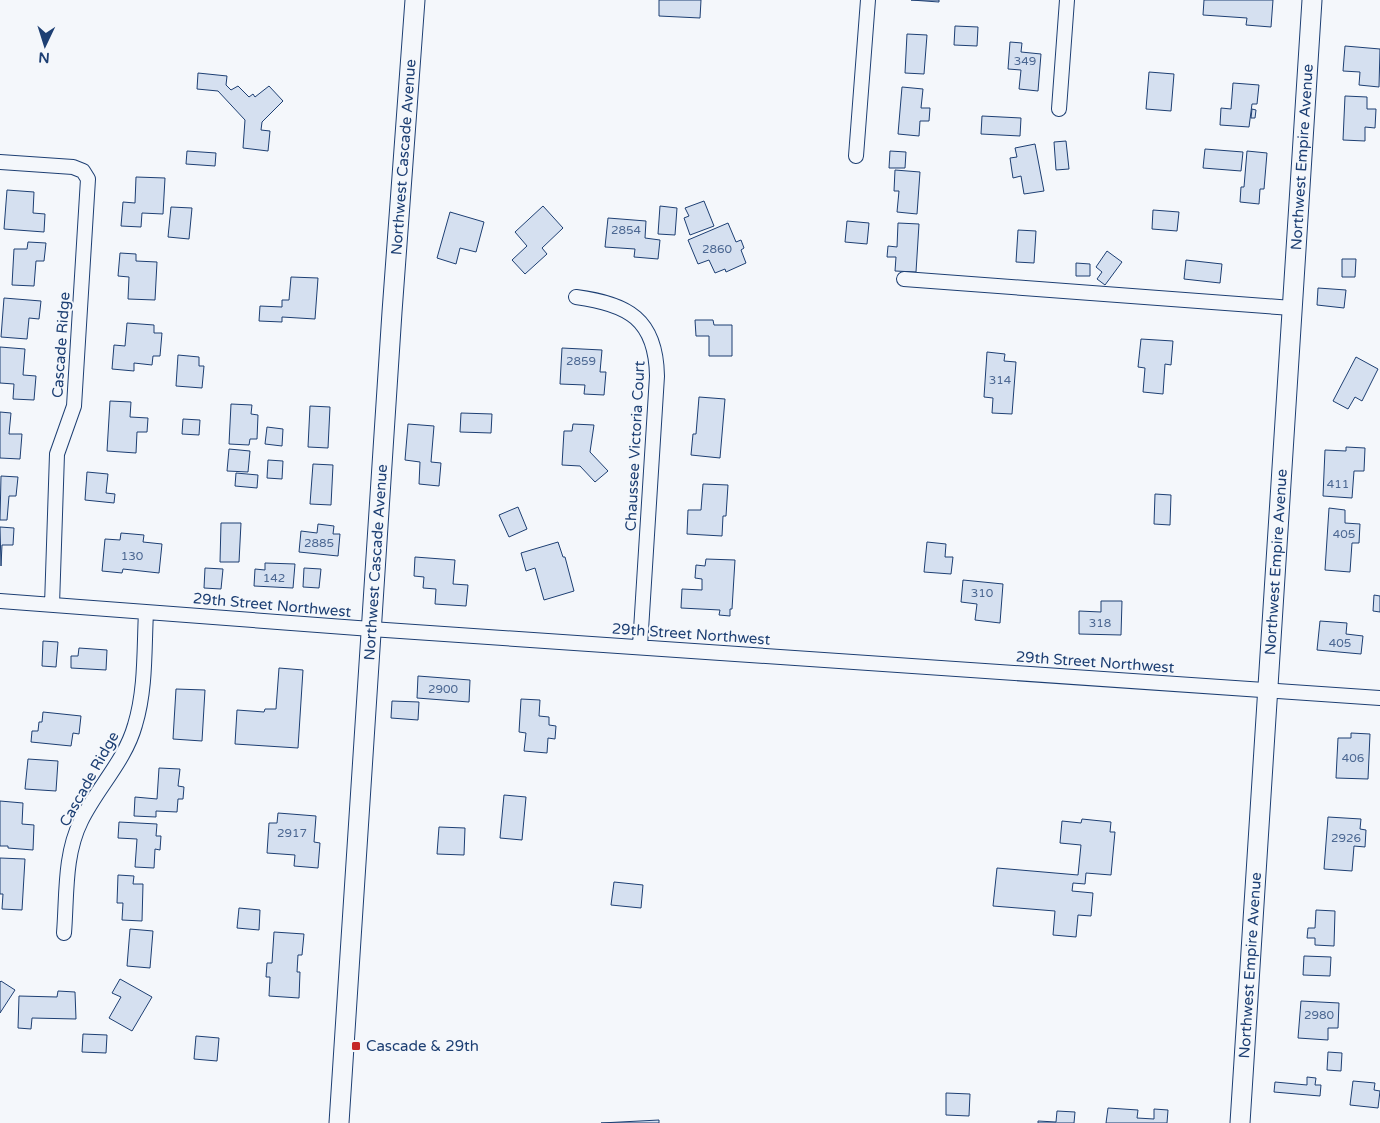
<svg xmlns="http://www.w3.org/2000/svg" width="1380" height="1123" font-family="'Varela Round',sans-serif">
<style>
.building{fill:#d5e0f0;stroke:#1d3f73}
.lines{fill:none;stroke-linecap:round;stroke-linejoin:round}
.street-casing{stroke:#1d3f73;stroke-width:16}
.secondary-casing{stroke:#1d3f73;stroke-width:21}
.street{stroke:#f4f7fb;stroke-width:14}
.secondary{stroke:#f4f7fb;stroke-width:19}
.poi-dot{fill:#c62828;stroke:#f4f7fb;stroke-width:2}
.labels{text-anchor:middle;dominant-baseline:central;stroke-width:4;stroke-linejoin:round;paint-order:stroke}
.number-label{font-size:12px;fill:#4b6792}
.street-label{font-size:15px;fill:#1d3f73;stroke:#f4f7fb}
.poi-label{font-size:15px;fill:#1d3f73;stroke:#f4f7fb;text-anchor:start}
</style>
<rect width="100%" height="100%" fill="#f4f7fb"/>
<path class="building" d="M659,0H701L700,18L659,16Z
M911,0H939V2Z
M1204,0H1273L1271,27L1246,25L1247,18L1203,15Z
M955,26L978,27L977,46L954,45Z
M907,34L927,35L924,74L905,73Z
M1010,42L1022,43L1021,52L1041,54L1038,91L1019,89L1021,70L1008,69Z
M1345,46L1380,49L1379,87L1359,85L1360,72L1343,71Z
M1149,72L1174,74L1171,111L1146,109Z
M198,73L227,76L226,85L231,90L238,86L249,97L253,94L255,97L269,86L283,101L262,122L261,130L270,131L268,151L243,148L245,120L218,91L197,89Z
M1233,83L1259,85L1257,104H1252L1249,127L1220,125L1221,108L1231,109Z
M902,87L923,89L921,108H930L929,121H920L919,136L898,134Z
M1345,96L1367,97V109H1376L1375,128L1365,127V141L1343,140Z
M1252,109L1256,110L1255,118H1251Z
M982,116L1021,118L1020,136L981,134Z
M1066,141L1069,169L1056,170L1054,142Z
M1035,144L1044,191L1024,194L1021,176L1013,178L1010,158L1017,157L1015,148Z
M1205,149L1243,152L1241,171L1203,168Z
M187,151L216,153L215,166L186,164Z
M890,151L906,152L905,168H889Z
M1247,151L1267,153L1264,189H1260L1259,204L1240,202L1241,187H1244Z
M895,170L920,172L917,214L897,212L899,191H894Z
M136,177L165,178L163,214L142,213L141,227L121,226L123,202L135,203Z
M7,190L34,192L33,213L45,214L44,232L4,229Z
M704,201L714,226L690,235L684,218L689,216L685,208Z
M543,206L563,228L542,248L547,254L525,274L512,260L527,246L515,232Z
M660,206L677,208L675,235L658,234Z
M171,207L192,208L189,239L168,237Z
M1153,210L1179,212L1177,231L1152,229Z
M450,212L484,222L476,252L460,248L456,264L437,258Z
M608,218L646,221L645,238L660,240L658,259L634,257L635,249L605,247Z
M847,221L869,223L867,244L845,242Z
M728,223L736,242L741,240L744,248L741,250L746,263L726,272L725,269L715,273L709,260L698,264L688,240Z
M898,223L919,224L916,272L895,271L896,257H887L888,246L897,247Z
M1018,230L1036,231L1034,263L1016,262Z
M28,242L46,243L44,261H36L34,286L12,285L14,249H27Z
M1107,251L1122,262L1105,285L1097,279L1102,272L1096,267Z
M120,253L136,254V261L157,262L155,300L128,299L129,277L118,276Z
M1342,259H1356L1355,277H1342Z
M1186,260L1222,264L1220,283L1184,279Z
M1076,263L1090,264V276H1076Z
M291,277L318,278L315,319L282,317V322L259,321L260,306L282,307V300H289Z
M1318,288L1346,290L1344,308L1317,305Z
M4,298L41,301L39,319L29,318L27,339L1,337Z
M695,320H713L714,325H732V356H709V336H696Z
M127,323L154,325V333H162L160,356H153L152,365L134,363V371L112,369L114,345L125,346Z
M1141,339L1173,341L1171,365L1165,364L1163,394L1143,392L1145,368L1138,367Z
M0,347L25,349L23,375L36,376L34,400L13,399L14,384L0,383Z
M562,348L602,350L600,372H606L604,395L584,394L585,385L560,384Z
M987,352L1005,354L1004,361L1016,362L1012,414L992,413L993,398L984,397Z
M178,355L199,357V366H204L202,388L176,386Z
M1356,357L1378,369L1362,401L1355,397L1348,409L1333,401Z
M699,397L725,399L720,458L691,455L693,434H696Z
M110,401L131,402L130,417L148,418L147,432H137L136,453L107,451Z
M231,404L252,405L251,414L258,415L257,439H250L249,445L229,444Z
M310,406L330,407L328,448L308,447Z
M0,412L11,413L9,434H22L20,459L0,458Z
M461,413L492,414L491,433L460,432Z
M183,419L200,420L199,435L182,434Z
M408,424L434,426L431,462L441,463L439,486L419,484L420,462L405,460Z
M573,424L594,425L590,452L608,471L595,482L580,466L562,465L564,431H572Z
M267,427L283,429L282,446L265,444Z
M1346,447L1365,448L1364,471H1354L1352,498L1323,496L1325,450L1346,451Z
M229,449L250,451L248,472L227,471Z
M268,460L283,461L282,479L267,478Z
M313,464L333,465L331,505L310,504Z
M87,472L108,474L106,493L115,494L114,503L85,500Z
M236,473L258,475L257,488L235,486Z
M1,476L18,477L16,496H9L7,520H0Z
M703,484L728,485L726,516H723L722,536L687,534L688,510H701Z
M1155,494L1171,495L1170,525L1154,524Z
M518,507L527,529L509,537L499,515Z
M1329,508L1345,510V523L1360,524L1359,543H1352L1350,572L1325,570Z
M221,523H241L239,562H220Z
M318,524L334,526L333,534H340L338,556L299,552L301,531L317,533Z
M0,527L14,528L13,545H2L1,566Z
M121,533L144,535L143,542L162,544L159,573L123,569L122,573L102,571L105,539L120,540Z
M558,542L563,557H565L574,591L544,600L535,568L526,571L521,553Z
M927,542L946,544L945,557H953L951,574L924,572Z
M415,557L455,560L453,584L468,585L466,606L435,604L436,589L423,588L424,577L414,576Z
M706,559L735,560L732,609H730V616L719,615L720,610L681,608L682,589L702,590V579L695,578L696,565L705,566Z
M265,563L295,564L293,588L254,586L255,569L265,570Z
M205,568L223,569L221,589L204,588Z
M304,568L321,569L319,588L303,587Z
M963,580L1003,584L1000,623L975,620L977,604L961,602Z
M1374,595L1380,596V612L1373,611Z
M1101,601H1122L1121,635L1079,634V611L1101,612Z
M1320,621L1347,623L1346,634L1363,636L1361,654L1317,650Z
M43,641L58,642L56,667L42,666Z
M79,648L107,650L106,670L71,668V656H78Z
M279,668L303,670L298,748L235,744L237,710L264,712L265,709H276Z
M418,676L470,680L469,702L417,698Z
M176,689L205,690L202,741L173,739Z
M521,699L540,700L539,716L549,717V725L556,726L555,739L548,738L547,753L524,751L526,733L519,732Z
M392,701L419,702L418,720L391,718Z
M43,712L81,716L79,734L73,733L71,746L31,742L32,731H38L39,722H42Z
M1351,733L1370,734L1368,779L1336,778L1338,738H1351Z
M28,759L58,761L56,791L25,789Z
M159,768L180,769L178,786L184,787L183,799H178L177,812L156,811V817L134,816L135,797L157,799Z
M504,795L526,797L522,840L500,838Z
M0,801L23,803L22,824L34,825L33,850L8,848V846H0Z
M278,813L316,816L314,842L320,843L318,868L294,866L295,855L267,853L269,823H277Z
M1328,817L1361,819L1360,829L1366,830L1365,847L1354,846L1352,871L1324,869Z
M1082,819L1111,822L1110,832H1115L1111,875L1086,873L1085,884L1073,883L1072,891L1093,893L1091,916L1078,915L1076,937L1053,935L1055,911L993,906L997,868L1078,875L1081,845L1060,843L1062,821L1081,823Z
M119,822L157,824L156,836H161L160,850L155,849L154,868L135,867L137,839L118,838Z
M439,827L465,828L464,855L437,854Z
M0,858L25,859L22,910L2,909L3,894H0Z
M118,875L134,876L133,884H143L142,921L122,920L123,903H117Z
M614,882L643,885L641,908L611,905Z
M239,908L260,910L259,930L237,928Z
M1316,910L1335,911L1334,946L1315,945V938H1307L1308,928H1315Z
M130,929L153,931L150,968L127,966Z
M274,932L304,934L302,955H298L297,972H300L299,998L269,996L270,977H266L267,963H272Z
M1304,956L1331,957L1330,976L1303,975Z
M120,979L152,997L132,1031L109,1018L121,997L112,993Z
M1,981L15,990L0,1013V982Z
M58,991L75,992L76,1019L32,1018L31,1029L18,1028L19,996L57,997Z
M1301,1001L1339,1003L1338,1028H1328V1040L1298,1038Z
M83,1034L107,1035L106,1053L82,1052Z
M196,1036L219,1038L217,1061L194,1059Z
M1328,1052L1342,1053L1341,1071L1327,1070Z
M1307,1077L1316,1078L1315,1085H1321L1320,1096L1274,1092L1275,1082L1307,1085Z
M1353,1081L1375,1083L1374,1090L1380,1091L1378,1108L1350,1105Z
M946,1093L970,1094L969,1116L946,1115Z
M1108,1108L1138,1110L1137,1118L1154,1119V1109L1168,1110L1167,1123H1106Z
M1057,1111L1075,1112L1074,1123H1038V1121L1056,1122Z
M659,1120V1123H601Z"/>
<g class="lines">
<defs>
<path id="street" d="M1059,109L1067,0
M856,156L868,0
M0,162L73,167L83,171L88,179L74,406L57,454L52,605
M904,279L1292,308
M576,297C628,304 656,319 657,376L640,646
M0,601L371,629L1380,698
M64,933C67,896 64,855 81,821C97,788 125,761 135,725C146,689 144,649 146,612"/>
<g id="secondary">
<path id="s1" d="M339,1123L392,312L415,0"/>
<path id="s2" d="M1240,1123L1312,0"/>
</g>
</defs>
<use href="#street" class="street-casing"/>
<use href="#secondary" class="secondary-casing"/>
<use href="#street" class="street"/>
<use href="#secondary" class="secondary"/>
</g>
<rect class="poi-dot" x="351" y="1041" width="10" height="10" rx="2.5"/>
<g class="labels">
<g class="number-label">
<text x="1025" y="61">349</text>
<text x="626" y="230">2854</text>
<text x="717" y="249">2860</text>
<text x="581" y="361">2859</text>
<text x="1000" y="380">314</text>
<text x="1338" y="484">411</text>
<text x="1344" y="534">405</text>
<text x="319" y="543">2885</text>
<text x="132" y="556">130</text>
<text x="274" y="578">142</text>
<text x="982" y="593">310</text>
<text x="1100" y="623">318</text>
<text x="1340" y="643">405</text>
<text x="443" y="689">2900</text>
<text x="1353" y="758">406</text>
<text x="292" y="833">2917</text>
<text x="1346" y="838">2926</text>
<text x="1319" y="1015">2980</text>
</g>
<g class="street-label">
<text stroke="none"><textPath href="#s1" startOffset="968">Northwest Cascade Avenue</textPath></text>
<text stroke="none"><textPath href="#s2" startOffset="968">Northwest Empire Avenue</textPath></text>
<text transform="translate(61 345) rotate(-86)">Cascade Ridge</text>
<text transform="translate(635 446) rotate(-87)">Chaussee Victoria Court</text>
<text stroke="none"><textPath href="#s1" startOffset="562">Northwest Cascade Avenue</textPath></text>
<text stroke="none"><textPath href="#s2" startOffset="562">Northwest Empire Avenue</textPath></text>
<text transform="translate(272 605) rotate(5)">29th Street Northwest</text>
<text transform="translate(691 634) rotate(4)">29th Street Northwest</text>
<text transform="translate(1095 662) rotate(4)">29th Street Northwest</text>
<text transform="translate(89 779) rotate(-61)">Cascade Ridge</text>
<text stroke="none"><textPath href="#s2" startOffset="158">Northwest Empire Avenue</textPath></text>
</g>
<g class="poi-label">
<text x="366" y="1046">Cascade &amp; 29th</text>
</g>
</g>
<g transform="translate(45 45) rotate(184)" stroke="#f4f7fb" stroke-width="4" paint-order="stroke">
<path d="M0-4L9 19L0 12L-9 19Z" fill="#1d3f73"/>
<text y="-8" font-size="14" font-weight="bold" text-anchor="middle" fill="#1d3f73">N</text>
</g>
</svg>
